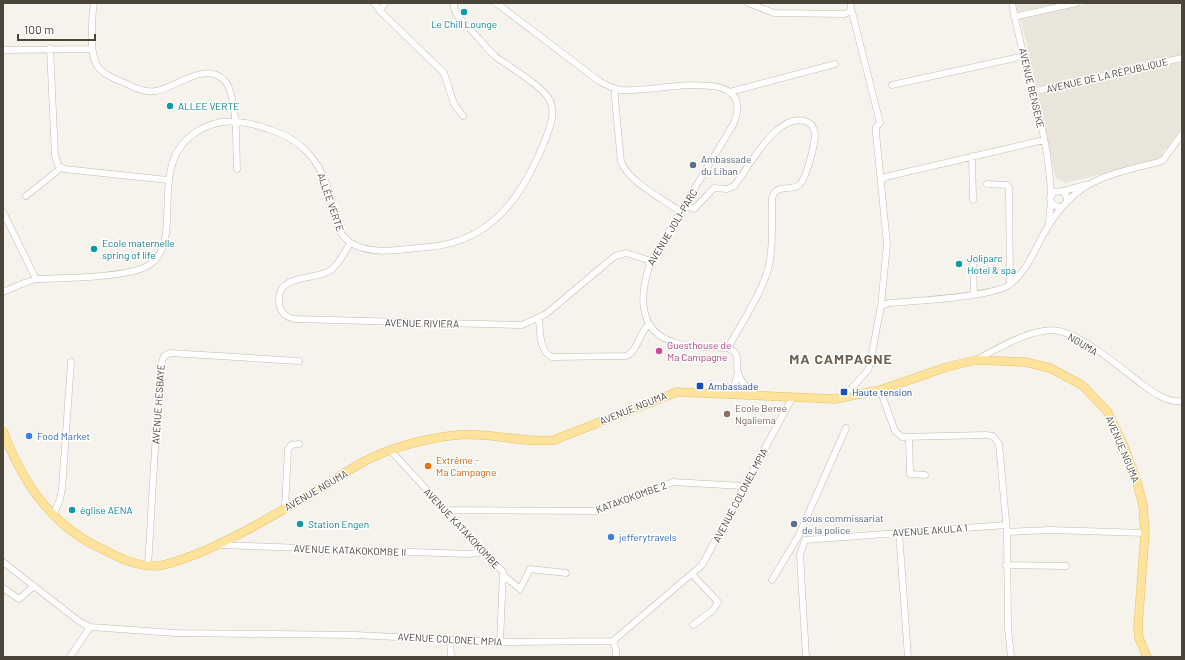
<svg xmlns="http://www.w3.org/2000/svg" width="1185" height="660" font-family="Barlow,sans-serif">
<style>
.residential{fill:#eae5da}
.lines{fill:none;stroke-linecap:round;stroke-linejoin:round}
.minor-casing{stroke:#c2bbae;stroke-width:7}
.major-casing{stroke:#e6c16a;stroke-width:9}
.minor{stroke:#fff;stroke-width:6}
.major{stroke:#ffe39c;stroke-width:8}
.culture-dot{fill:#0f9aa8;stroke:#fff;stroke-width:1.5}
.service-dot{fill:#5c6f8a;stroke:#fff;stroke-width:1.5}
.hotel-dot{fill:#d1479c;stroke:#fff;stroke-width:1.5}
.transit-dot{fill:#1a4fb4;stroke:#fff;stroke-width:1.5}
.education-dot{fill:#8d6e63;stroke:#fff;stroke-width:1.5}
.shop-dot{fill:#3f7fe0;stroke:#fff;stroke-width:1.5}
.food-dot{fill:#e8710a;stroke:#fff;stroke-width:1.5}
.labels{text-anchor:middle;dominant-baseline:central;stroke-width:3;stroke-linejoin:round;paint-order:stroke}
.culture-label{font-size:10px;fill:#0d838f;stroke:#fff;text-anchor:start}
.street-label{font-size:10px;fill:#4b4439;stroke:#fff}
.service-label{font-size:10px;fill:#4e5e75;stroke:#fff;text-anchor:start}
.hotel-label{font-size:10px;fill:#b23c85;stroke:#fff;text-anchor:start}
.transit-label{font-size:10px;fill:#164399;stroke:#fff;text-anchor:start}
.education-label{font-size:10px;fill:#785e54;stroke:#fff;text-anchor:start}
.shop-label{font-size:10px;fill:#366cbe;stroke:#fff;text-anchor:start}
.food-label{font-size:10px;fill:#c56008;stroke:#fff;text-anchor:start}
.district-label{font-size:14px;font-weight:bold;letter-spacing:1px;fill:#6e6250;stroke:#fff}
</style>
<rect width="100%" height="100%" fill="#f6f3ec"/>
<path class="residential" d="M1016,3H1059L1018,12Z
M1092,3H1182V54L1036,87L1021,20Z
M1182,62V128L1167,148H1165L1161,160L1065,183L1056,178L1036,95Z"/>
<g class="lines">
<defs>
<path id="minor" d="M94,3C92,13 92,23 92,33C91,67 97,72 127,84C136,88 145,93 156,91C175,88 205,61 224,80C238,94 236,149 237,169
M374,3L380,11L385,3
M496,3L599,81C606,85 613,89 621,90C650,94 758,62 734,123L651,261C640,292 635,331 676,343C692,348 711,347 728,348C742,354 735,362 738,373C741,383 749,389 757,396
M748,3L774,13L845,14L850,11L851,3
M1012,3C1023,67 1049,130 1051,195
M380,11L444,73L454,104L463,116
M1014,17L1076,3
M50,48L55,156L58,165L64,169L168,180
M3,50L92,49
M892,85L1024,56
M614,88L621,162C629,182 663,199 681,212
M730,92L835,64
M1032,92L1182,58
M972,156L973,200
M881,180L885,177L1044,140
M987,184L1007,185L1009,188L1010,284
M1063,191L1086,185
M26,196L61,168
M685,206L694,209L714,188L727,189L734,186C749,168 780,104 811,124C813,128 815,131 815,135C815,144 806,180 799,185C789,192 775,183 772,199C772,219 773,240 770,260C766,288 741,323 728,348
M1061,207C1055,207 1051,204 1050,198L1054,192L1063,191L1067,197V201
M3,212L36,279
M1049,222L1051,201
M350,243C345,252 339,264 331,270C316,281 279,273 279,299C279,303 279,308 282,311C284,315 289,318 294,319L522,325L546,314L615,256L626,253L651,261
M973,262L974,294
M3,292L24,283L36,279C63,278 129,278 149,265C186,241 147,169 192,135C200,129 211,124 221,122C238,120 255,124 271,130C298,138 318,158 327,186C333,204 333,232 351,243C372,256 405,249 428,247C491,242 522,197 544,143C549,130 557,112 549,99C541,85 509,67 495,56C486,48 479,38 470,29C463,21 453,15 454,3
M881,306L889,303C914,301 991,297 1009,285C1024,275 1034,252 1042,237C1072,181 1102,176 1159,162L1163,160L1182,134
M539,318C540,330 539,352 552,357L626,356C638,351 639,333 649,324
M976,360C997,349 1034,326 1059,331C1084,336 1122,369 1143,385C1154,393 1168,403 1182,401
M880,390L895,431L902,437L986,435L993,436L999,444L1007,532L1008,629L1011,657
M732,395L738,372
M843,398L868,370L870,364L881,306L887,244L876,133V127L880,123L851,8
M909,438L910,474L925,475
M390,450L503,572L500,642
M285,507L288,450L291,445L299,444
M446,510L597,511L673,482L743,486
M53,516L60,499L62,489L71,362
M899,532L908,657
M1007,532L1050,530L1145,533
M218,545L468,554L484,552
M3,562L80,622L90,627L176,633L355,635L500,642L613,641L702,565L792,398
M1006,565L1066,566
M148,566L157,416L161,365L164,356L170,353L299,361
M692,574L718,602L713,610L693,625
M503,575L520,589L530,569L566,573
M772,580L798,537L846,428
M3,588L19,599L34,586
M450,639L451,657
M613,641L616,650V657
M70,657L90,627
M806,657L800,555L805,540L1006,525"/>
<path id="major" d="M3,431C21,479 49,523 96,546C114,555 133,566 154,566C167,566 181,559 194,555C234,539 272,516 309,495C335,480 359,461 388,451C412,442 454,432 480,435C504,436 529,443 554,440L677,392L835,399L880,390L947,367L976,360L1025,362L1050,368L1082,385L1107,411L1124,446L1137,482L1143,505L1145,533L1138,626L1139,638L1147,657"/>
</defs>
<use href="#minor" class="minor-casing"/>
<use href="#major" class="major-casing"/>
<use href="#minor" class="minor"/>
<use href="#major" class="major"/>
</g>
<g class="culture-dot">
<circle cx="464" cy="12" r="4"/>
<circle cx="170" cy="106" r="4"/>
<circle cx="94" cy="249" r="4"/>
<circle cx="959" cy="264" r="4"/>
<circle cx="72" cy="510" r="4"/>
<circle cx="300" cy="524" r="4"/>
</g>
<g class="service-dot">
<circle cx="693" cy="165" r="4"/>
<circle cx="794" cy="524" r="4"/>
</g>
<circle class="hotel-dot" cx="659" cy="351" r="4"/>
<g class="transit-dot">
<rect x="696" y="382" width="8" height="8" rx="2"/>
<rect x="840" y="388" width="8" height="8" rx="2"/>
</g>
<circle class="education-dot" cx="727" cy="414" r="4"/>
<g class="shop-dot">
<circle cx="29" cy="436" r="4"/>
<circle cx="611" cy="537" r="4"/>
</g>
<circle class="food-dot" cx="428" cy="466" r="4"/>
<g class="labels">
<g class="culture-label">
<text x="464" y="24" text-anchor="middle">Le Chill Lounge</text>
<text x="178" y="106">ALLEE VERTE</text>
<text x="102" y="243">Ecole maternelle<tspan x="102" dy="12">spring of life</tspan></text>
<text x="967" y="258">Joliparc<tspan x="967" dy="12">Hotel &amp; spa</tspan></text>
<text x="80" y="510">église AENA</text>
<text x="308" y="524">Station Engen</text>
</g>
<g class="street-label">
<text transform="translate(1107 75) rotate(-13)">AVENUE DE LA RÉPUBLIQUE</text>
<text transform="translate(1032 88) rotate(77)">AVENUE BENSEKE</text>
<text transform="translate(331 202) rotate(71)">ALLÉE VERTE</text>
<text transform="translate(672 227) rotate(-59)">AVENUE JOLI-PARC</text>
<text transform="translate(422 323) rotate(1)">AVENUE RIVIERA</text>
<text transform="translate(1083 344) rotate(31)">NGUMA</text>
<text transform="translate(158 404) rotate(-86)">AVENUE HESBAYE</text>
<text transform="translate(633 408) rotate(-22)">AVENUE NGUMA</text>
<text transform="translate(1123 449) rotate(67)">AVENUE NGUMA</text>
<text transform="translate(316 490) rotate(-30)">AVENUE NGUMA</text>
<text transform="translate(740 495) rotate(-62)">AVENUE COLONEL MPIA</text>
<text transform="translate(631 497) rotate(-20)">KATAKOKOMBE 2</text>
<text transform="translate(462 528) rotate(47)">AVENUE KATAKOKOMBE</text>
<text transform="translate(930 530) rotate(-4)">AVENUE AKULA 1</text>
<text transform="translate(350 550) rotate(2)">AVENUE KATAKOKOMBE II</text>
<text transform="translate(450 639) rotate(3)">AVENUE COLONEL MPIA</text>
</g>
<g class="service-label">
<text x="701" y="159">Ambassade<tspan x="701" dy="12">du Liban</tspan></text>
<text x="802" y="518">sous commissariat<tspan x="802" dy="12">de la police</tspan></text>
</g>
<g class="hotel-label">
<text x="667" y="345">Guesthouse de<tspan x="667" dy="12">Ma Campagne</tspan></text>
</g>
<g class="transit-label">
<text x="708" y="386">Ambassade</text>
<text x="852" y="392">Haute tension</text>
</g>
<g class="education-label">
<text x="735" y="408">Ecole Beree<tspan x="735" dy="12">Ngaliema</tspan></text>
</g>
<g class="shop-label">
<text x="37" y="436">Food Market</text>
<text x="619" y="537">jefferytravels</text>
</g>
<g class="food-label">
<text x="436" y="460">Extrême -<tspan x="436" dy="12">Ma Campagne</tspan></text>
</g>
<g class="district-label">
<text x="841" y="358">MA CAMPAGNE</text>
</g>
</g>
<rect width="1185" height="660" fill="none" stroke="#4b4439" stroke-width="8"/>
<path d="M18 34v6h77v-6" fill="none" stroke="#4b4439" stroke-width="2"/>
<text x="24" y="34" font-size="12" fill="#4b4439" stroke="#ffffff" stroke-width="3" paint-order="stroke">100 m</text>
</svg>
